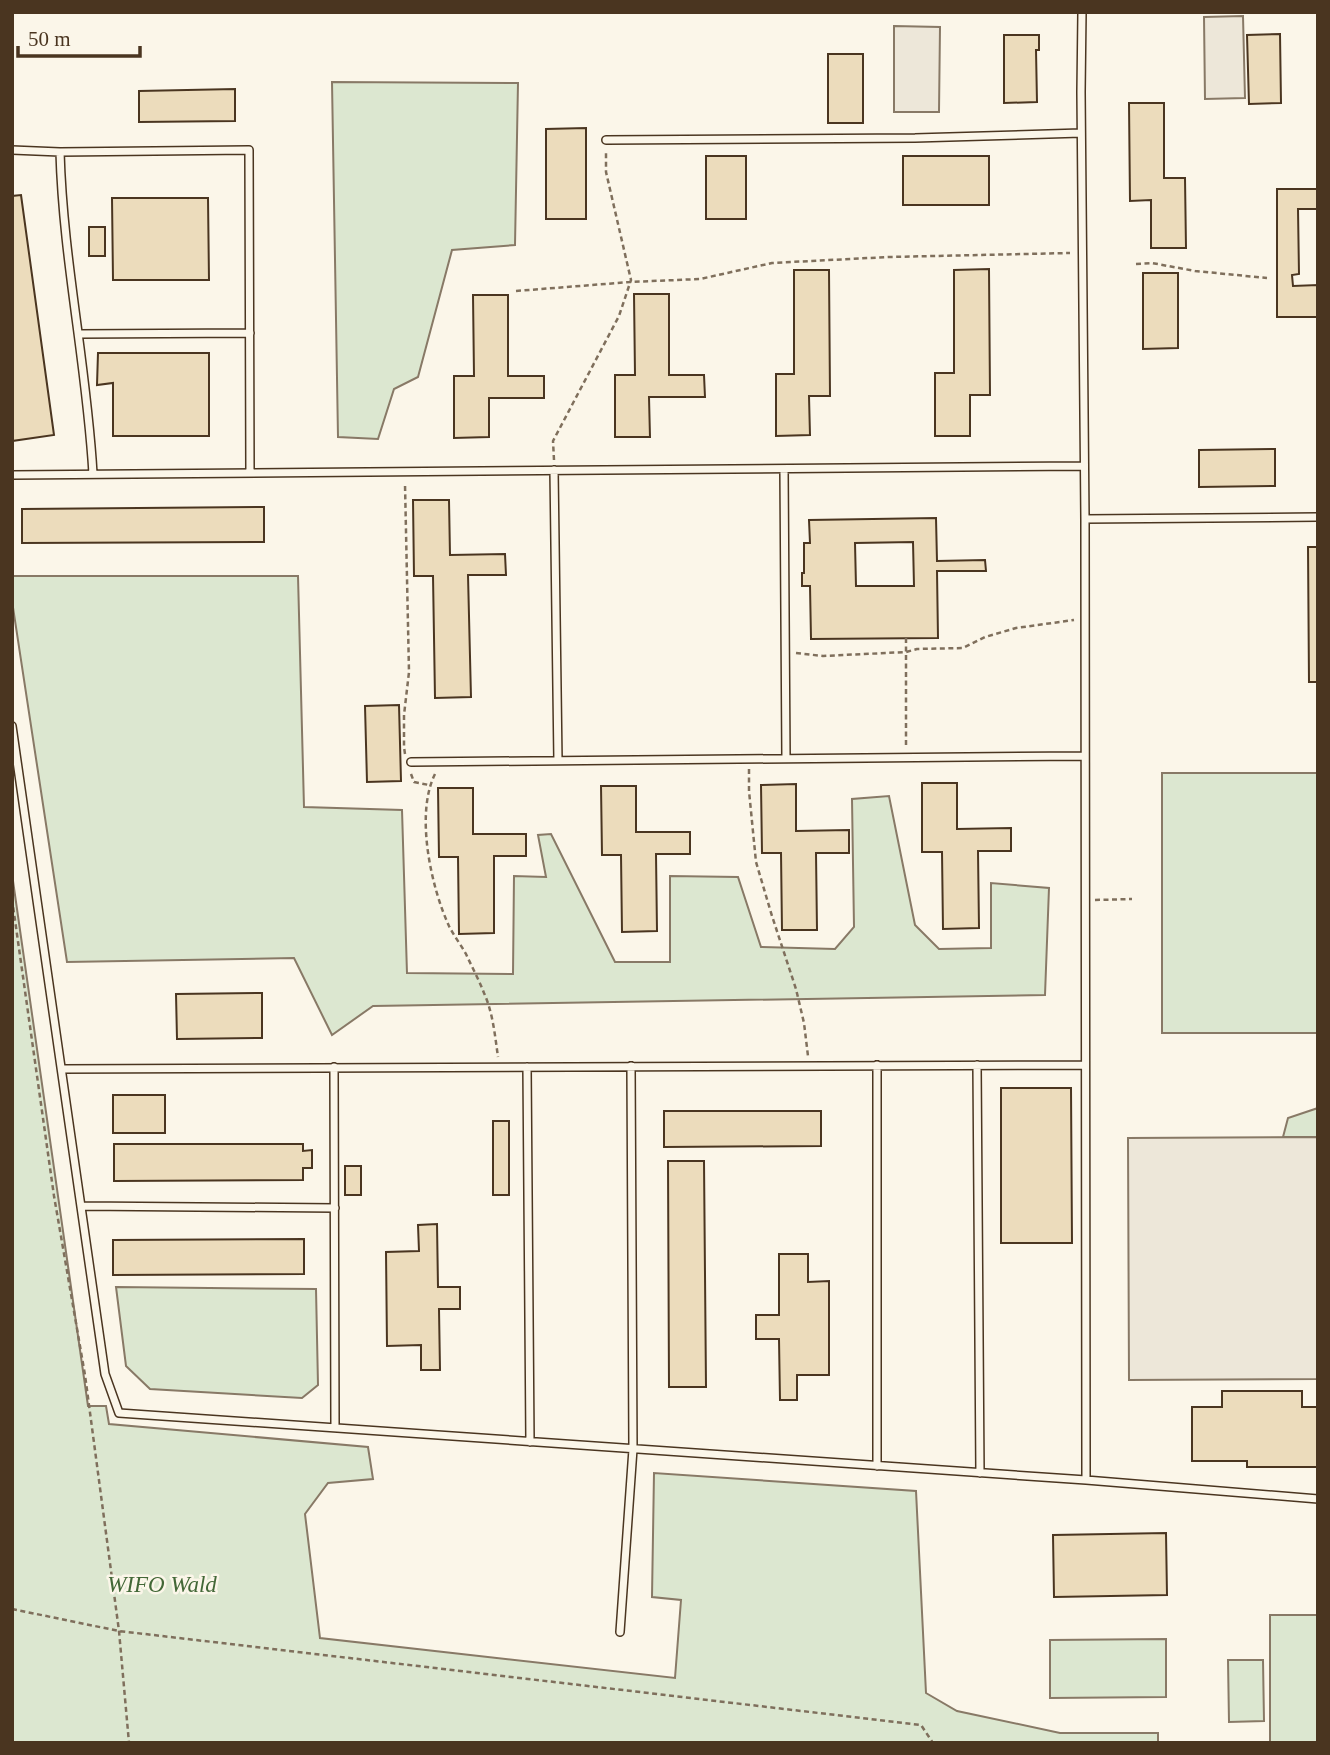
<svg xmlns="http://www.w3.org/2000/svg" width="1330" height="1755" font-family="'Times New Roman',serif">
<style>
.green{fill:#dce7d0;stroke:#887966;stroke-width:2}
.parking{fill:#ede7d9;stroke:#887966;stroke-width:2}
.building{fill:#ecdcbc;stroke:#4a3520;stroke-width:2;fill-rule:evenodd}
.lines{fill:none;stroke-linecap:round;stroke-linejoin:round}
.service-casing{stroke:#4a3520;stroke-width:10}
.path{stroke:#7f6f5c;stroke-width:2.5;stroke-dasharray:5 3.5;stroke-linecap:butt}
.service{stroke:#fbf6e9;stroke-width:7}
.labels{text-anchor:middle;dominant-baseline:central;stroke-width:5;stroke-linejoin:round;paint-order:stroke}
.park-label{font-size:23px;font-style:italic;fill:#436837;stroke:#fbf6e9}
</style>
<rect width="100%" height="100%" fill="#fbf6e9"/>
<path class="green" d="M332,82L518,83L515,245L452,250L418,377L394,389L378,439L338,437Z
M12,576H298L304,807L402,810L407,973L513,974L514,876L546,877L538,835L551,834L615,962H670V876L738,877L761,947L835,949L854,927L852,799L889,796L915,925L939,949L991,948V883L1049,888L1045,995L373,1006L332,1035L294,958L67,962L12,601Z
M1162,773H1318V1033H1162Z
M12,874L88,1406H106L109,1424L368,1447L373,1479L328,1483L305,1514L320,1638L675,1678L681,1600L652,1597L654,1473L916,1491L926,1693L957,1711L1060,1733H1158V1743H12Z
M1318,1108V1137H1283L1288,1118Z
M116,1287L316,1289L318,1385L302,1398L150,1389L126,1366Z
M1270,1615H1318V1743H1270Z
M1166,1639V1697L1050,1698V1640Z
M1228,1660H1263L1264,1721L1229,1722Z"/>
<path class="parking" d="M1243,16L1245,98L1205,99L1204,17Z
M894,26L940,27L939,112H894Z
M1318,1137V1379L1129,1380L1128,1138Z"/>
<path class="building" d="M1280,34L1281,103L1249,104L1247,35Z
M1004,35H1039V50H1036L1037,102L1004,103Z
M828,54H863V123H828Z
M235,89V121L139,122V91Z
M1129,103H1164V178H1185L1186,248H1151V200L1130,201Z
M586,128V219H546V129Z
M706,156H746V219H706Z
M903,156H989V205H903Z
M1277,189H1318V209H1298L1299,274L1292,275L1293,286L1318,285V317H1277Z
M21,195L54,435L12,441V196Z
M112,198H208L209,280H113Z
M89,227H105V256H89Z
M989,269L990,395H970V436H935V373H954V270Z
M794,270H829L830,396H809L810,435L776,436V374H794Z
M1143,273H1178V348L1143,349Z
M634,294H669V375H704L705,397H649L650,437H615V375H635Z
M473,295H508V376H544V398H489V437L454,438V376H474Z
M98,353H209V436H113V383L97,385Z
M1275,449V486L1199,487V450Z
M413,500H449L450,555L505,554L506,575H468L471,697L435,698L433,576H414Z
M264,507V542L22,543V509Z
M936,518L937,561L985,560L986,571H937L938,638L811,639L810,586H802V573H804V543H810L809,520ZM913,542L914,586H856L855,543Z
M1308,547H1318V682H1309Z
M399,705L401,781L367,782L365,706Z
M922,783H957V829L1011,828V851H978L979,928L943,929L942,852H922Z
M796,784V831L849,830V853H816L817,930H782L781,853H762L761,785Z
M601,786H636V832H690V854H656L657,931L622,932L621,855H602Z
M438,788H473V834H526V856H494V933L459,934L458,857H439Z
M262,993V1038L177,1039L176,994Z
M1001,1088H1071L1072,1243H1001Z
M113,1095H165V1133H113Z
M664,1111H821V1146L664,1147Z
M493,1121H509V1195H493Z
M114,1144H303V1151L312,1150V1168H303V1180L114,1181Z
M668,1161H704L706,1387H669Z
M345,1166H361V1195H345Z
M437,1224L438,1287H460V1309H439L440,1370H421V1345L387,1346L386,1252L419,1251L418,1225Z
M304,1239V1274L113,1275V1240Z
M779,1254H808V1282L829,1281V1375H797V1400H780L779,1339H756V1315H779Z
M1222,1391H1302V1407H1318V1467H1247V1461H1192V1407H1222Z
M1166,1533L1167,1595L1054,1597L1053,1535Z"/>
<g class="lines">
<defs>
<path id="service" d="M1082,12L1081,92L1085,519L1086,1480
M606,140L915,138L1081,133
M12,150L60,152L249,150L250,473
M60,152C63,260 87,366 93,474
M79,334L250,333
M784,469L786,758
M554,470L558,761
M12,475L1084,466
M1085,519L1318,517
M12,726L105,1374L119,1413L1086,1480L1318,1499
M411,762L1085,756
M877,1065V1466
M977,1065L980,1473
M334,1067L335,1428
M527,1067L530,1442
M62,1069L1085,1065
M81,1206L335,1208
M620,1632L633,1449L631,1066"/>
</defs>
<use href="#service" class="service-casing"/>
<path class="path" d="M1136,264L1152,263L1195,271L1267,278
M516,291L630,282L700,279L772,263L888,257L1070,253
M554,460L553,441L619,316L631,280L606,172V152
M906,638V747
M796,653L823,656L906,652L917,649L963,648L985,637L1016,628L1074,620
M405,754L404,747V715L409,672L405,484
M749,769V791L756,862L772,916L796,989L804,1023L808,1056
M411,774L414,782L429,785
M435,774C415,814 431,887 449,926C454,936 461,945 466,954C472,967 479,980 484,993C493,1013 495,1036 498,1057
M12,899L54,1196L85,1375L119,1631L129,1743
M1095,900L1132,899
M12,1609L119,1631L921,1725L933,1743"/>
<use href="#service" class="service"/>
</g>
<g class="labels">
<g class="park-label">
<text x="162" y="1584">WIFO Wald</text>
</g>
</g>
<rect width="1330" height="1755" fill="none" stroke="#4a3520" stroke-width="28"/>
<path d="M18 46v10h122v-10" fill="none" stroke="#4a3520" stroke-width="3.5"/>
<text x="28" y="46" font-size="21" fill="#4a3520" stroke="#fbf6e9" stroke-width="5" paint-order="stroke">50 m</text>
</svg>
